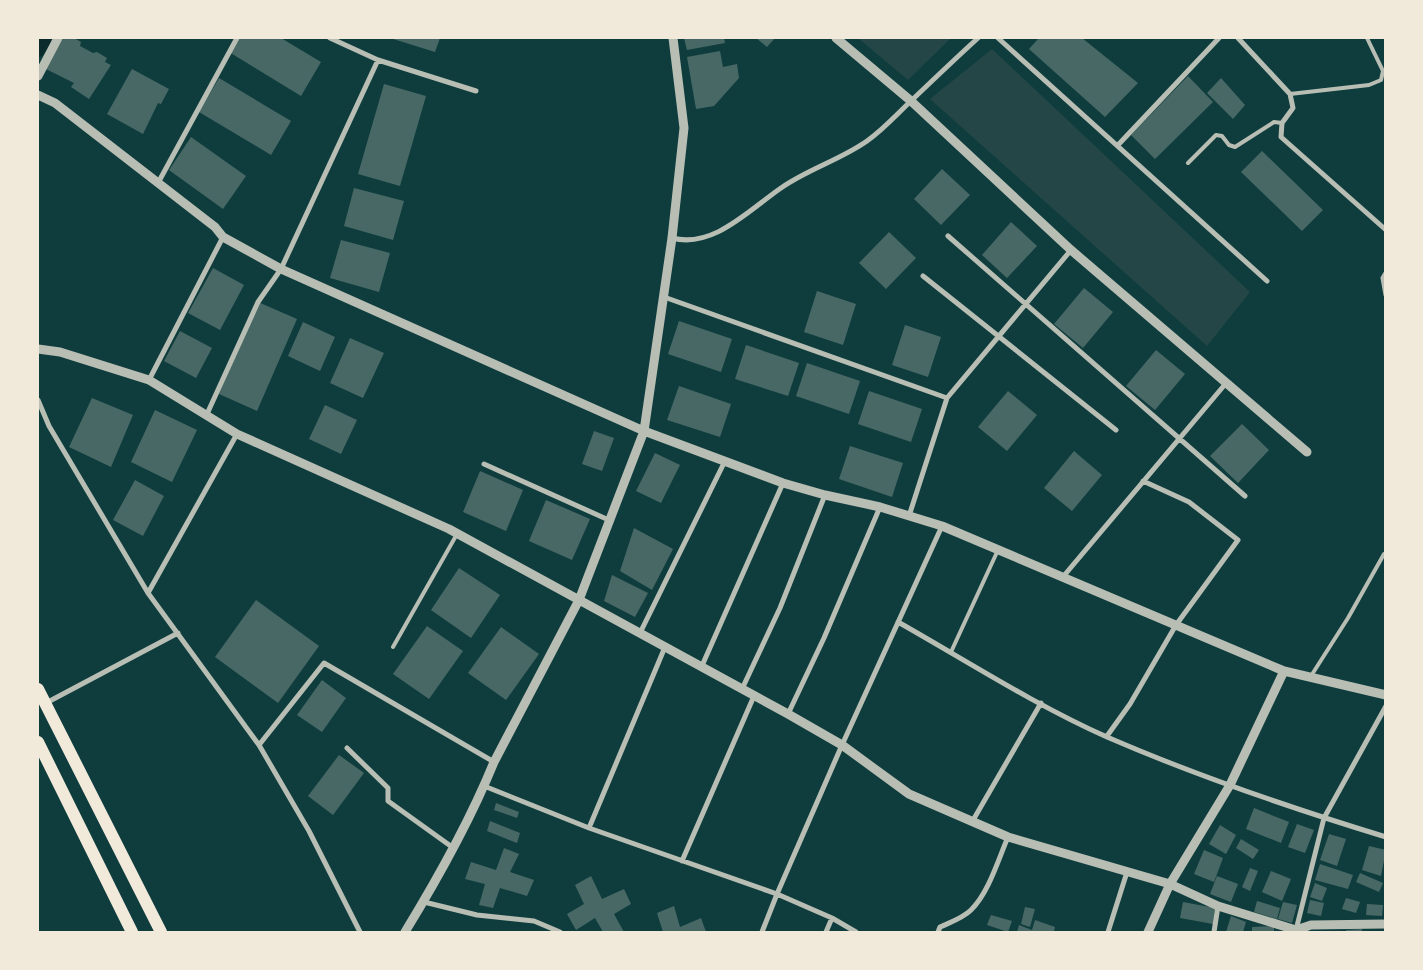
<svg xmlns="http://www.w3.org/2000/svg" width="1423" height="970" font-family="'Archivo Narrow',sans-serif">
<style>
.green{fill:#244646}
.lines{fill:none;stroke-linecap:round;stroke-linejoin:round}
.canal{stroke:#0a2a2b;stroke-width:14}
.building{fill:#486865}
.service{stroke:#b8beb3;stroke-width:4}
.minor{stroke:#b8beb3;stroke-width:5}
.tertiary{stroke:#b8beb3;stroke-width:9}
.trunk{stroke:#f1e9da;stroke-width:12}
</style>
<rect width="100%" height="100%" fill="#0f3d3e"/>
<path class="green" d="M858,38H951L908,80Z
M992,49L1250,292L1207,346L930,99Z"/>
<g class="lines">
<path class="canal" d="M38,50L45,38"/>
</g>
<path class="building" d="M64,38H74L81,42L80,46L93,53L97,52L107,58L105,62L111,65L89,99L71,87L74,83L46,69L59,41Z
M238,38H281L321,62L301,96L229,52Z
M390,38H440L435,52Z
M684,38H724L725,43L687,50Z
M756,38H775L767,47Z
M1039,38H1082L1138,83L1105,117L1029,49Z
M720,51L723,67L737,64L739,78L714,106L696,109L687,57Z
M132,69L169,89L161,104L158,103L143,134L107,114Z
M1188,76L1213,102L1155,159L1131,135Z
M219,78L291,121L271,155L199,112Z
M1221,78L1245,105L1233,119L1207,93Z
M384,84L426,96L400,186L358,174Z
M191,137L246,176L223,209L169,170Z
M1262,151L1323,210L1302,231L1241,172Z
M942,169L970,195L941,225L914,199Z
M354,188L404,201L393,240L344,226Z
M1011,222L1037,246L1007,278L982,255Z
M889,232L916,258L886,289L859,263Z
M341,240L390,253L379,292L330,278Z
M213,268L244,285L220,330L188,313Z
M1084,288L1113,312L1083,348L1054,324Z
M817,291L856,304L843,345L804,332Z
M258,302L297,319L257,411L219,394Z
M679,321L732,339L721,372L668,354Z
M303,322L335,337L320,371L288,356Z
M905,325L941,337L928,377L892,365Z
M180,331L212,348L196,378L164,361Z
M350,338L384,353L363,398L330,383Z
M746,345L799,363L788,396L735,379Z
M1156,350L1185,374L1155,410L1126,386Z
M807,363L860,381L849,414L796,396Z
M679,386L731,404L720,437L667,420Z
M869,391L922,409L911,442L858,424Z
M1008,391L1037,415L1007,451L978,427Z
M92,398L133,415L111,467L69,447Z
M325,405L357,420L341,454L309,439Z
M155,410L197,430L172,482L131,462Z
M1242,424L1269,450L1238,483L1210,456Z
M594,431L614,438L602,471L582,464Z
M850,446L903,463L892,497L839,479Z
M1074,451L1102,475L1072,511L1044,488Z
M655,453L680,465L661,503L636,491Z
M480,471L523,490L506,531L463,512Z
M135,480L164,496L143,536L113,520Z
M546,500L590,519L572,560L529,541Z
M634,528L673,549L652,590L620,571Z
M459,568L500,595L471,638L431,610Z
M612,575L648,593L635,617L604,601Z
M256,600L319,646L278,703L215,657Z
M427,626L463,651L429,699L393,674Z
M501,627L539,654L506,700L468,673Z
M322,680L346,698L322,732L297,715Z
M339,755L364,773L333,815L308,796Z
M496,803L519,812L517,818L494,810Z
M1254,808L1289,822L1281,843L1246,829Z
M490,821L520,833L517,843L487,831Z
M1297,824L1314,830L1305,853L1288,847Z
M1220,825L1236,835L1226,854L1209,844Z
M1329,834L1346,839L1337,866L1320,860Z
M1241,839L1259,850L1253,859L1236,848Z
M1369,846L1386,850L1381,876L1362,870Z
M504,848L519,854L510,872L534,880L527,896L500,888L493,908L479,905L485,884L465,879L471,862L496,870Z
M1204,850L1223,858L1214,882L1194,874Z
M1320,864L1353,875L1348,889L1315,880Z
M1250,868L1258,871L1250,891L1242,887Z
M1271,871L1291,879L1282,901L1262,892Z
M1360,873L1383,883L1379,892L1356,882Z
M591,876L602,899L624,889L631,904L614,914L624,932H603L595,918L576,930L567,914L584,904L575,885Z
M1217,876L1238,884L1231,902L1210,894Z
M1315,883L1327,888L1322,901L1310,897Z
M1346,898L1360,902L1356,913L1342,909Z
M1310,900L1324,903L1321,916L1307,913Z
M1257,901L1280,908L1277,919L1254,912Z
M1183,902L1215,908L1213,924L1180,918Z
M1283,902L1297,905L1292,923L1278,919Z
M1367,904L1383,905L1382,916L1366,915Z
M674,906L680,927L701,918L706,932H663L657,913Z
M1025,907L1035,909L1030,927L1021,924Z
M991,915L1012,921L1008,932L987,925Z
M1231,916L1246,922L1243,932H1226Z
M1035,920L1055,927L1054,932H1017L1019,925L1032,930Z
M1274,926V932H1252V927Z
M1362,929V932H1346V930Z"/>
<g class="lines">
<path class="service" d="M1290,94L1369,85L1381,80L1383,71L1367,38
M1188,163L1216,135L1222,136L1229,145L1235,147L1274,122L1282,123
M393,647L457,534
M951,652L998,550
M1311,676L1348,618L1384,554"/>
<path class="minor" d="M330,38L378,60L476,91
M998,38L1267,281
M1238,38L1290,94L1293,108L1282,123L1281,137L1386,230
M1118,145L1219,38
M158,183L237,38
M948,236L1245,496
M672,238C713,249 749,210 781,188C808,169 840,160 867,141C884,129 897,114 912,100C934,79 956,58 978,38
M1386,273L1383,278L1386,295
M923,276L1116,430
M664,297L947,398
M149,380L223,237
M38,400L49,426L148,593L259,745L309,831L360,932
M207,414L258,302L281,269L378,60
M484,464L611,521
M909,516L947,398L1071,250
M1062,578L1227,382
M148,593L237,434
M898,622C967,661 1035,705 1107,737C1197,776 1291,808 1386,837
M640,633L725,461
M701,668L783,483
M742,689L780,608L825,495
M46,703L178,633
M788,714L824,638L880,507
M1107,736L1130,704L1176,625L1238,540L1189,502L1143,481
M259,745L324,663L494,762
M347,748L388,788V801L452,847
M484,786L589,828L777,894L762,932
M972,822L1041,703
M589,828L665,647
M682,861L754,696
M424,902L477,915L534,921L560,932
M1296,930L1324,818L1386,706
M826,932L832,918
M856,932L832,918L777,894L842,745L942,526
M938,932L940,927C951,922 963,918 971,910C989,892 998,860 1008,837
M1108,932L1127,872
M1214,932L1218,906"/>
<path class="tertiary" d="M836,38L911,101L1071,250L1307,452
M38,76L58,38
M38,95L55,103L215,227L223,237L281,269L644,431L783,483L825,495L880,507L942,526L1284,671L1386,695
M38,349L60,352L149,380L237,434L449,529L788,714L842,745L909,794L1008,837L1170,884L1218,906L1296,930L1311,925L1386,924
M405,932C438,878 470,821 494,762L579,600L644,431L672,238L684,128L673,38
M1148,932L1170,884L1230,785L1284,671"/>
<path class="trunk" d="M38,689L161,932
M38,742L132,932"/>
</g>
<rect width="1423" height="970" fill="none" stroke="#f1e9da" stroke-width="78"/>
</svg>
